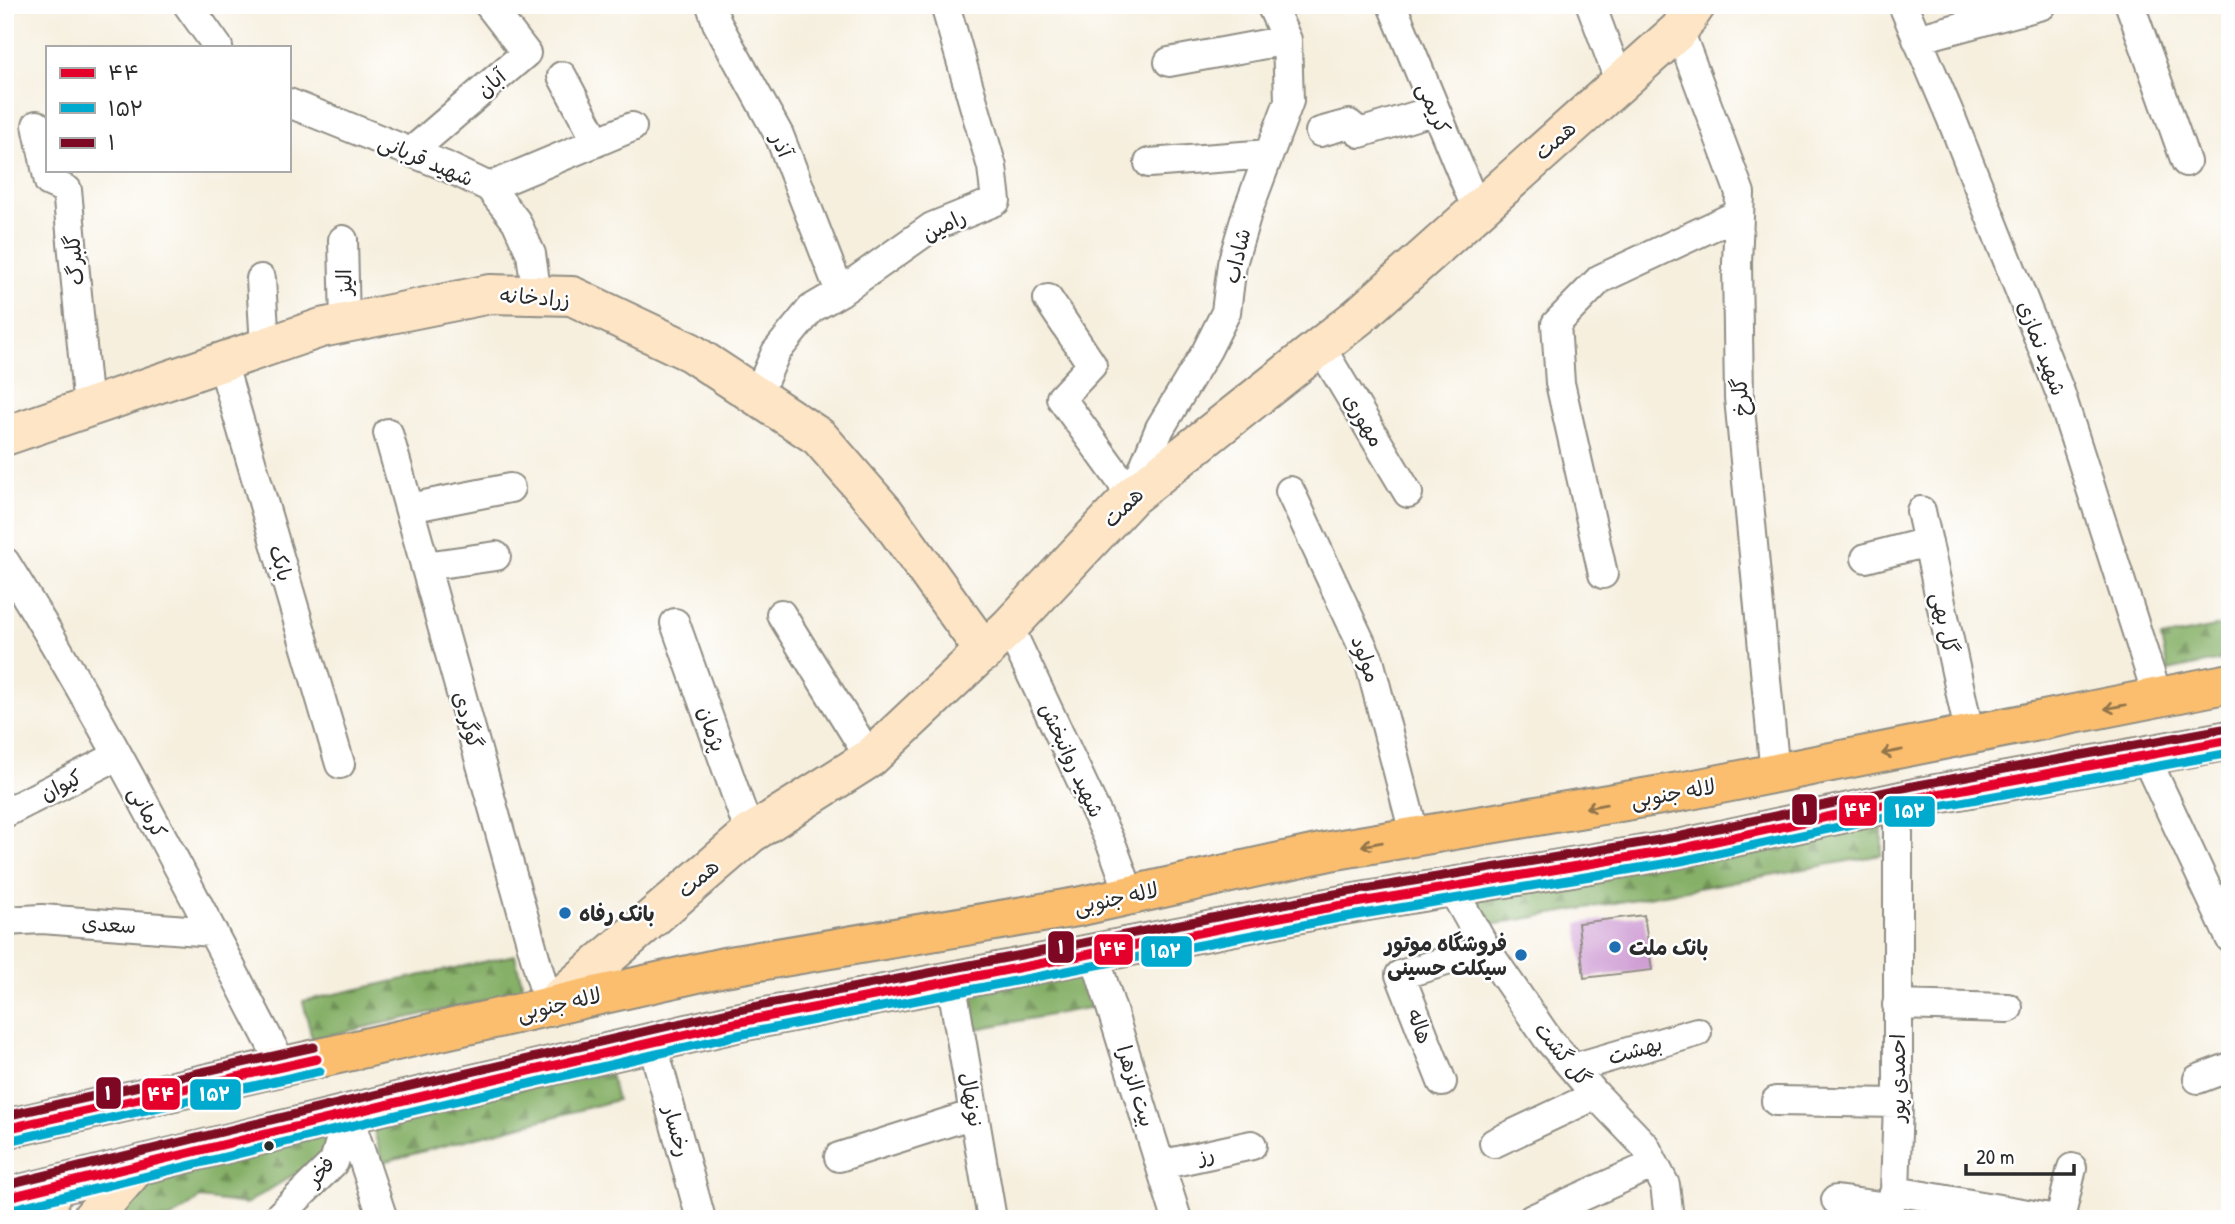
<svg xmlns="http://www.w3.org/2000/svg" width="2235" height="1224" font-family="'Patrick Hand','Playpen Sans Arabic',sans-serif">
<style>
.forest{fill:url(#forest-firs);stroke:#586e49;stroke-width:2}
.building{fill:#d0a0d5}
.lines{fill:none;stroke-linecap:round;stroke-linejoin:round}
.street-casing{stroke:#908d84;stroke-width:32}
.secondary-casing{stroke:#908d84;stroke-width:42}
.primary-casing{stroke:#908d84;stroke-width:42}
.street{stroke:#fff;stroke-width:28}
.secondary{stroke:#fde5c5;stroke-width:38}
.primary{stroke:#fabe6e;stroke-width:38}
.bus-1-casing{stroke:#fff;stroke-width:14}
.bus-2-casing{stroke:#fff;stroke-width:14}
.bus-3-casing{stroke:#fff;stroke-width:14}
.bus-1{stroke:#e4002b;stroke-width:9}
.bus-2{stroke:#00a9ce;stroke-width:9}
.bus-3{stroke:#7e0724;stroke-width:9}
.oneway{stroke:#92744c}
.poi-dot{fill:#1f6fb2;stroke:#fff;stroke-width:2.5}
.bus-dot{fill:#2b2b2b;stroke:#fff;stroke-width:2.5}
.labels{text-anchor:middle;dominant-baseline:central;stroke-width:5;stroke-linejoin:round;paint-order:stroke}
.street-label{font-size:21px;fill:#2b2b2b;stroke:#fff}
.poi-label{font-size:21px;font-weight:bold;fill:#2b2b2b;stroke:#fff;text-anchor:start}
.line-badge{stroke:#fff;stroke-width:2.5}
.badge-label{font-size:19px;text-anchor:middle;font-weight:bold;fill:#fff}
</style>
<defs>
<pattern id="forest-firs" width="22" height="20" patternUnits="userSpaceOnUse" patternTransform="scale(1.75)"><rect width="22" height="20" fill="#86b067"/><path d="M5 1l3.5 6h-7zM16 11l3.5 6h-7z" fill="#6e8f55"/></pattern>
</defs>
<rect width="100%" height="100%" fill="#fff"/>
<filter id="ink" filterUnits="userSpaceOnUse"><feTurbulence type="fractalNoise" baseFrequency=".0143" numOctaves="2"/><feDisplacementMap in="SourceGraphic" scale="14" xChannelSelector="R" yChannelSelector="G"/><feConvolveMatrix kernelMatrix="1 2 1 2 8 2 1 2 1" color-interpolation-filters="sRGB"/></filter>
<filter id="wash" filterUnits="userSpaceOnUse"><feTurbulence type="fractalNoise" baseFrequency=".00686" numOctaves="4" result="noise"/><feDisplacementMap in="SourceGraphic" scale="28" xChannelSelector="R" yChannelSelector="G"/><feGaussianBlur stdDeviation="1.57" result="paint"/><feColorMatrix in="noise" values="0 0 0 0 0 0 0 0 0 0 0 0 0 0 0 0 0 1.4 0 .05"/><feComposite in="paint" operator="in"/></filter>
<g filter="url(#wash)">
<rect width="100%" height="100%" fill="#f6efde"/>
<path class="forest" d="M2230,624V658L2168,671L2161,638Z
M1882,822V855L1491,925L1474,899Z
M515,955L524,992L312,1039L303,1001Z
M1086,972L1093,1007L976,1029L970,994Z
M608,1066L617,1100L383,1162L373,1128Z
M329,1134L321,1158L246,1204L200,1198L170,1219H107L146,1181Z"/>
<g id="blocks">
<path class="building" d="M1644,915L1652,970L1584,978L1578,923Z"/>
</g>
</g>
<g filter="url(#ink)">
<use href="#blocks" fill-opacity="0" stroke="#908d84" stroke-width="2"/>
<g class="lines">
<defs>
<path id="street" d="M188,5L218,47
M711,5L717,23L779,135L840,292
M1392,5L1477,210
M1591,5L1620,83
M1903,5L1952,120L2060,392L2158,698
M2130,5L2186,162
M1680,13L1679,30L1740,193L1737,263L1739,398L1775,774
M1917,39L2042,5
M1169,62L1287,40
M562,76L597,142
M289,103L443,165L489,187L516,221L531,254L537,296
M37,125L49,182L67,190L88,408
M1320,132L1349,124L1360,133L1435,110
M411,152L526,53L489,5
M1149,163L1269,154
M489,187L632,127
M343,240L345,324
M261,279L265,347
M1048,299L1092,365L1061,398L1132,496
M1320,346L1408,493
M222,362L340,764
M757,396L776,352L811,309L840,292L932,227L996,201L992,167L945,5
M388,433L549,1007
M1290,491L1369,660L1415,837
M1133,493L1160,428L1207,350L1226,312L1232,264L1247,213L1289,101L1287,40L1271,5
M409,508L510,488
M1921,511L1970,736
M1866,558L1928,542
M5,562C107,725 194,897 283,1067
M425,566L496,556
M1603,574L1560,383L1556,324L1600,279L1739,214
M781,614L870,758
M675,623L750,834
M1009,627L1113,848L1130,895
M2145,756L2230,938
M1898,802V1103L1895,1191L2056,1219
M5,813L117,756
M1451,887L1486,949L1548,1039L1596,1095L1645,1146L1665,1185L1669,1219
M5,921L42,919L213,932
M1094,953L1177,1219
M951,980L992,1219
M1897,1005L2008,1008
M652,1042L701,1219
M1573,1068L1697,1032
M2198,1079L2230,1067
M1442,1082L1400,975L1486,949
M1776,1101L1898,1103
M348,1114L383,1219
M1494,1143L1596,1095
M839,1157L974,1114
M1160,1165L1252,1145
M1836,1200L1888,1207L1895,1191
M276,1219L334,1162L348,1114
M1532,1219L1654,1164
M2060,1219L2072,1168"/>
<path id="secondary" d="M5,436L321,328L490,294L572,296L690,352L819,437L885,513L985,652
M549,1007L750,834L870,758L1009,627L1132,496L1359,316L1679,30L1696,5
M46,1219L51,1187
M91,1219L137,1166"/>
<path id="primary" d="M5,1129L724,967L1077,907L1330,851L1685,791L2230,683
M5,1198L401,1101L735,1023L1337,906L1679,849L1915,798L2230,740"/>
</defs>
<use href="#street" class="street-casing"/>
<use href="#secondary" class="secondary-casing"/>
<use href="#primary" class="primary-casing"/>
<use href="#street" class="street"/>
<use href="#secondary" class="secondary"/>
<use href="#primary" class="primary"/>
<defs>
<path id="bus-1" d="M5,1129L317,1059
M5,1198L401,1101L735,1023L1337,906L1679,849L1915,798L2230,740"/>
<path id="bus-2" d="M8,1141L320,1071
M8,1210L404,1113L738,1035L1339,918L1681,861L1917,810L2230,753"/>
<path id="bus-3" d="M5,1116L314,1047
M5,1185L398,1089L733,1011L1335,894L1677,837L1913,786L2228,728"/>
</defs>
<use href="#bus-1" class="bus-1-casing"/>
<use href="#bus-2" class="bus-2-casing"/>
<use href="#bus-3" class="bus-3-casing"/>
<use href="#bus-1" class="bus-1"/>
<use href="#bus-2" class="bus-2"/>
<use href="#bus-3" class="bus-3"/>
</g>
<defs><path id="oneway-shaft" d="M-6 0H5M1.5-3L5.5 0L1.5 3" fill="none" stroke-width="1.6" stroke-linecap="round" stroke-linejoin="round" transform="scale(1.75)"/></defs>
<g class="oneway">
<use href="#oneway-shaft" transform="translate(2115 707) rotate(169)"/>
<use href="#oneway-shaft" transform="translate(1892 752) rotate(169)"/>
<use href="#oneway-shaft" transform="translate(1596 806) rotate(170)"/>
<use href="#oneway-shaft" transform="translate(1372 844) rotate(170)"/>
</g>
</g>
<g class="poi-dot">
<circle cx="565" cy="913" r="7"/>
<circle cx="1615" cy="947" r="7"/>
<circle cx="1521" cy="955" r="7"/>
</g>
<circle class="bus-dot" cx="269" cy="1146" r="6"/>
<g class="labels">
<g class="street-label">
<text transform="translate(491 83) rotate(-41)">آبان</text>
<text transform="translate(1434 108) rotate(67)">کریمی</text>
<text transform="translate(1555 140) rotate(-42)">همت</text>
<text transform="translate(782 145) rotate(67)">آذر</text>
<text transform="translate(426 160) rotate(23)">شهید قربانی</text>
<text transform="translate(944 225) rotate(-27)">رامین</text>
<text transform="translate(1237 256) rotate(-77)">شاداب</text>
<text transform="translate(74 260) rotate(-95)">گلبرگ</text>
<text transform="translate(344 282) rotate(-91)">الیز</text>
<text transform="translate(535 297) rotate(4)">زرادخانه</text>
<text transform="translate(2042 348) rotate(69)">شهید نمازی</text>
<text transform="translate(1740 397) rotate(-93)">گلرخ</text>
<text transform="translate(1364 420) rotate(59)">مهوری</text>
<text transform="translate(1123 507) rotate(-45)">همت</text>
<text transform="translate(281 563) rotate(74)">بابک</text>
<text transform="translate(1945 623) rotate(78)">گل بهی</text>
<text transform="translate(1366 659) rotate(70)">مولود</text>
<text transform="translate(468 720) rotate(74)">گوگردی</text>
<text transform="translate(712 729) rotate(71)">پژمان</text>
<text transform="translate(1072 760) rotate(65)">شهید روانبخش</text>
<text transform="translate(61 785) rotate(-27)">کیوان</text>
<text transform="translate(1673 793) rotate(-10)">لاله جنوبی</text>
<text transform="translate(148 812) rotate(61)">کرمانی</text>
<text transform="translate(698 878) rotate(-41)">همت</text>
<text transform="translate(1116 898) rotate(-12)">لاله جنوبی</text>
<text transform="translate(109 924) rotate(4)">سعدی</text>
<text transform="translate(559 1004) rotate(-13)">لاله جنوبی</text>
<text transform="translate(1420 1026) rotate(69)">هاله</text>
<text transform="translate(1635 1050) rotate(-16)">بهشت</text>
<text transform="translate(1563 1054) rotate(51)">گل گشت</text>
<text transform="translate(1897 1078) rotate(-90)">احمدی پور</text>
<text transform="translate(1136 1086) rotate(73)">بیت الزهرا</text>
<text transform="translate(972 1100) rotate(80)">نونهال</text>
<text transform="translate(677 1131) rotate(75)">رخسار</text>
<text transform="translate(1206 1155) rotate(-13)">رز</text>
<text transform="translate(320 1171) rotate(-50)">فخر</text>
</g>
<g class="poi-label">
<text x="579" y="913">بانک رفاه</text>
<text x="1507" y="943" text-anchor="end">فروشگاه موتور<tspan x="1507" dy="24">سیکلت حسینی</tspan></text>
<text x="1629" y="947">بانک ملت</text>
</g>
</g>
<g class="line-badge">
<rect x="1791" y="793" width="27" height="33" rx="7" fill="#7e0724"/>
<rect x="1838" y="794" width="40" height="33" rx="7" fill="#e4002b"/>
<rect x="1883" y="795" width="53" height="33" rx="7" fill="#00a9ce"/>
<rect x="1047" y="930" width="28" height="34" rx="7" fill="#7e0724"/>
<rect x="1093" y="933" width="41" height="33" rx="7" fill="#e4002b"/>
<rect x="1140" y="935" width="53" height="33" rx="7" fill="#00a9ce"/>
<rect x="95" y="1076" width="27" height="34" rx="7" fill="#7e0724"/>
<rect x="141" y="1077" width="40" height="34" rx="7" fill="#e4002b"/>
<rect x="189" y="1078" width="53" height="33" rx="7" fill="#00a9ce"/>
</g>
<g class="badge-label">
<text x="1805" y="816">۱</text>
<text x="1858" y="817">۴۴</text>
<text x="1910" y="818">۱۵۲</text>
<text x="1061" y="954">۱</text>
<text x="1113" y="956">۴۴</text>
<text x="1166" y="958">۱۵۲</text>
<text x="108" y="1100">۱</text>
<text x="161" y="1101">۴۴</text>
<text x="215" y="1101">۱۵۲</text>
</g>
<rect width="2235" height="1224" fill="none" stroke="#fff" stroke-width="28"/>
<rect x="46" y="46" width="245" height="126" fill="#ffffff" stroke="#aaaaaa" stroke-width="2"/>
<rect x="60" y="68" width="35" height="10" fill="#e4002b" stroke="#aaaaaa" stroke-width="2"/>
<text x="108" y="80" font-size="21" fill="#2b2b2b">۴۴</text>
<rect x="60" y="103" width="35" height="10" fill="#00a9ce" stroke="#aaaaaa" stroke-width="2"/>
<text x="108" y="116" font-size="21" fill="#2b2b2b">۱۵۲</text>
<rect x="60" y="138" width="35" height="10" fill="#7e0724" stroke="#aaaaaa" stroke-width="2"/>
<text x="108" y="150" font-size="21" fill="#2b2b2b">۱</text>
<path d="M1966 1164v10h108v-10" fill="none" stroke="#2b2b2b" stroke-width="3.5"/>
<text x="1976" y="1164" font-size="21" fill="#2b2b2b" stroke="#ffffff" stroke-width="5" paint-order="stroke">20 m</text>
</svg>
